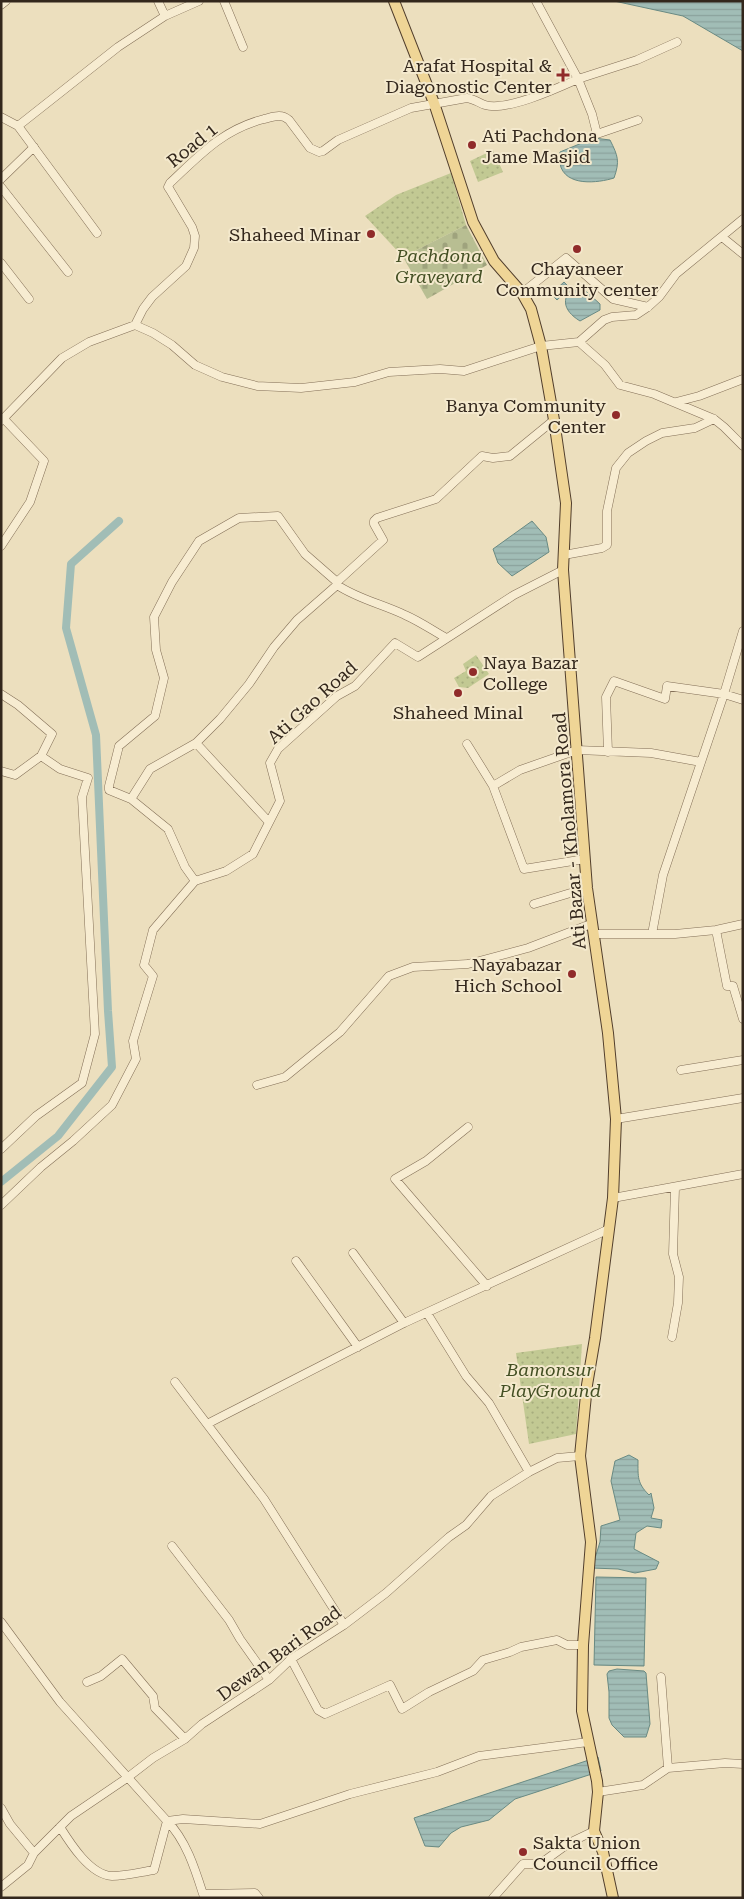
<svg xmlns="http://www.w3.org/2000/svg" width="744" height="1899" font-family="'Roboto Serif',serif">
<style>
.green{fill:url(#green-dots)}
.cemetery{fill:url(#cemetery-stones)}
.water{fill:url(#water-rules);stroke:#698a83}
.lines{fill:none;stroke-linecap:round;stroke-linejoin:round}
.canal{stroke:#a1bdb6;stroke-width:8}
.minor-casing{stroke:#836f57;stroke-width:9}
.major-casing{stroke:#513e2c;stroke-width:12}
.minor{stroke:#f7ecd1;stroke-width:8}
.major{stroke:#efd596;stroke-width:10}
.poi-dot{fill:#902b2a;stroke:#f4e9cd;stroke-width:2}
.labels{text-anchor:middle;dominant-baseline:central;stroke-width:4;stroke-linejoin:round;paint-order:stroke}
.poi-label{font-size:18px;fill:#33271c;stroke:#f4e9cd;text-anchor:end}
.street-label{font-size:18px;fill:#33271c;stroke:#f4e9cd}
.park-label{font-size:18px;font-style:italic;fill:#434f23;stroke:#f4e9cd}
</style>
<defs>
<pattern id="green-dots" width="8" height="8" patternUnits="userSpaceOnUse" patternTransform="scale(1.25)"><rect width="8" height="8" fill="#c2c993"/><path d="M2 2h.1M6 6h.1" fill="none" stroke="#a7ad7e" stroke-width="1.8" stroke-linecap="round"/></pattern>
<pattern id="cemetery-stones" width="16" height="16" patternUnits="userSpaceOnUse" patternTransform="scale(1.25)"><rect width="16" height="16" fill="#b8be92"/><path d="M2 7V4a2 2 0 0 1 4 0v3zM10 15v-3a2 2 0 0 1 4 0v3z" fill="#9fa37d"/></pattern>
<pattern id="water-rules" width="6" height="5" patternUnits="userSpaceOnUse" patternTransform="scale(1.25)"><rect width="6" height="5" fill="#a1bdb6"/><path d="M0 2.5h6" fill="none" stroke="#8ba29c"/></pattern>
</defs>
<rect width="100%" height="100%" fill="#ecdfbe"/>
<path class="green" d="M493,150L503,172L478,182L470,161Z
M451,173L466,225L403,257L365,216L396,195Z
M476,655L489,674L468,688L459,687L454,678L466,671L463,664Z
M582,1344L576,1434L529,1444L516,1353Z"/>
<path class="cemetery" d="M466,225L487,265L427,299L403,257Z"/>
<path class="water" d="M614,1H743V51L683,16Z
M594,138L610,140C618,156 620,161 614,178C598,183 565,187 560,164C559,161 560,156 560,152Z
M564,282L570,288L557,300L551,294Z
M578,284L600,304V310L580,321C562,310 560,296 578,284Z
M532,521L546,537L549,552L512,576L498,563L493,549Z
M629,1455L638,1460C638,1477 637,1483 649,1495L651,1493L654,1508L651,1518L662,1520L661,1528L647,1526L636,1533L634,1549L659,1562L656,1569L635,1573L618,1569L592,1568L600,1542L601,1526L620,1520L611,1481L615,1461Z
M596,1577L646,1578L644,1666L594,1665Z
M617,1669L644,1671L646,1673L650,1724L646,1737H624L612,1725L609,1718V1692L607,1674L609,1671Z
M598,1757L601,1771L515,1799L489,1820L461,1827L451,1833L439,1847L425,1846L414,1818Z"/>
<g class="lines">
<path class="canal" d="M1,1182L58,1136L112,1067L108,1011L96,735L66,628L71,564L119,521"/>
<defs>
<path id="minor" d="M158,1L165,16L199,1
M224,1L243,47
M1,5L6,1
M1,117L18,126L97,233
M638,120L597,134L592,114L578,79L637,60L677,42
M18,126L118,47L165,16
M1,179L34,147
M1,187L68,272
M722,237L743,254
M1,263L29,299
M522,293L566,258L613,299L648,307
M135,325L143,309L152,297L186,266L194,248L195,236L192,227L170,190L168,187L170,183C200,155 222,130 264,119C273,117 281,113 289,120L310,148L319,152L323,151L338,140L411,108L467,98C474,99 479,103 485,105C506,112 558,88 578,79L536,1
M579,342L604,320L612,317L636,315L648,307L659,297L676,274L743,219
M676,402L699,396L743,379
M1,421L62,358L89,342L135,325L153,333L172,345L195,365L222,377L257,386L301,388L355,382L389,372L440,369L464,371L541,346L579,342L605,365L620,385L654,394L714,419L724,427L743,446
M1,546L30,502L44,461L4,419
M564,555L602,548L607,545V511L616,468L628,453L646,441L662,433L695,428L714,419
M337,582L383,540L374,524V521L377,518L436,499L482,456L493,458L510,456L554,420
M1,694L18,705L52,734L41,756
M467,744L493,786L524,869L585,859
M608,752L606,697L614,681L665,699L667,686L724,694L743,700
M1,771L15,775L41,756L60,769L88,778L82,797L95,1034L82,1083L36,1116L1,1149
M493,786L520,770L577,750L651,753L701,762
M131,799L150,769L196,743
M268,821L196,743L220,719L249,684L274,647L297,620L337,585
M195,881L185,867L168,829L131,799L109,790V786L119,746L155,716L164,678L156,650L154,617L172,582L199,541L239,518L278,516L305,554L337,582V585C358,599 382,604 405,615C419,621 432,630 446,638
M534,904L587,888
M716,930L727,986H733L743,1019
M593,934H675L716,930L743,924
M652,934L663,875L724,694L743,631
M681,1070L743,1060
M257,1085L285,1077L340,1032L389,976L413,967L468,964L528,948L591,924
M616,1119L743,1098
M468,1127L426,1161L395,1179L487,1286
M613,1198L743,1174
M1,1205L41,1167L73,1141L112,1105L136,1059L133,1041L153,976L144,965L153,930L195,881L226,871L253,854L280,801L270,763L278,749L337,696L355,686L395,643L418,657L514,595L563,570
M353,1253L404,1323
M296,1261L358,1347
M427,1313L466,1376L489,1403L529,1472
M672,1337L678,1303L679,1277L673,1254L675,1188
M175,1382L264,1499L344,1625
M207,1424L404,1323L609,1229
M172,1546L229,1620L240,1639L269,1680
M1,1622L60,1702L167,1821L183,1819L260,1824L350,1794L437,1772L479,1756L588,1742
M291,1659L318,1710L325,1714L390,1685L402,1709L429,1692L473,1671L483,1660L510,1652L521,1647L557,1640L567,1645H583
M661,1677L668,1768
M87,1682L101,1676L122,1659L153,1696L155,1708L185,1739
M598,1792L643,1785L668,1768L725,1763L743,1764
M1,1808L10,1824L34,1853
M167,1821C186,1840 195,1869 203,1894L255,1893L259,1898
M60,1827C70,1843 90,1875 112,1876C125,1876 141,1872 154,1870L167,1821
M1,1887L28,1865L34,1853L71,1816L127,1778L153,1758L185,1739L202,1724L269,1680L291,1659L344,1625L386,1593L449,1537L466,1525L491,1496L529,1472L557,1458L580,1456
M493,1898L523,1864H540L569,1843L594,1831"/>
<path id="major" d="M394,1L434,103L473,222L494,261L522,293L531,309L541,346L554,420L566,503L563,570L587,888L608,1033L616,1119L613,1198L595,1338L587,1385L580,1456L591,1542L583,1645L582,1711L597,1781L598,1792L594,1831L603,1852L613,1898"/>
</defs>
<use href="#minor" class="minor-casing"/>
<use href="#major" class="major-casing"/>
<use href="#minor" class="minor"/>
<use href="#major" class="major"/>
</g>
<g class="poi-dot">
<path d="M560.5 67.5h5v5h5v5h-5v5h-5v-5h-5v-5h5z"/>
<circle cx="472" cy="145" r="5"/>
<circle cx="371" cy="234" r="5"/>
<circle cx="577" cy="249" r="5"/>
<circle cx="616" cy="415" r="5"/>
<circle cx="473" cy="672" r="5"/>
<circle cx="458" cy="693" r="5"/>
<circle cx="572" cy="974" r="5"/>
<circle cx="523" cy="1852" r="5"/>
</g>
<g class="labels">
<g class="poi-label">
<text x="552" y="65">Arafat Hospital &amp;<tspan x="552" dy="21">Diagonostic Center</tspan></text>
<text x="482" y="135" text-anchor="start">Ati Pachdona<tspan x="482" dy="21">Jame Masjid</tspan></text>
<text x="361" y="234">Shaheed Minar</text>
<text x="577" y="268" text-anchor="middle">Chayaneer<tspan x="577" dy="21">Community center</tspan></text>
<text x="606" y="405">Banya Community<tspan x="606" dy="21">Center</tspan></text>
<text x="483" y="662" text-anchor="start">Naya Bazar<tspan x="483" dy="21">College</tspan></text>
<text x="458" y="712" text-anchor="middle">Shaheed Minal</text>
<text x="562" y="964">Nayabazar<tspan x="562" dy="21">Hich School</tspan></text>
<text x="533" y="1842" text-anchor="start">Sakta Union<tspan x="533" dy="21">Council Office</tspan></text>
</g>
<g class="street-label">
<text transform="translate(192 145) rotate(-39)">Road 1</text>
<text transform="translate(312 702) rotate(-42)">Ati Gao Road</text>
<text transform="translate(569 831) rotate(-95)">Ati Bazar - Kholamora Road</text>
<text transform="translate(279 1653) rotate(-36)">Dewan Bari Road</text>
</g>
<g class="park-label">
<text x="439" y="255">Pachdona<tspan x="439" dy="21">Graveyard</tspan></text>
<text x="550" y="1369">Bamonsur<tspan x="550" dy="21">PlayGround</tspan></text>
</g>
</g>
<rect width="744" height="1899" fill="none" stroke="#33271c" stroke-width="5"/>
</svg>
